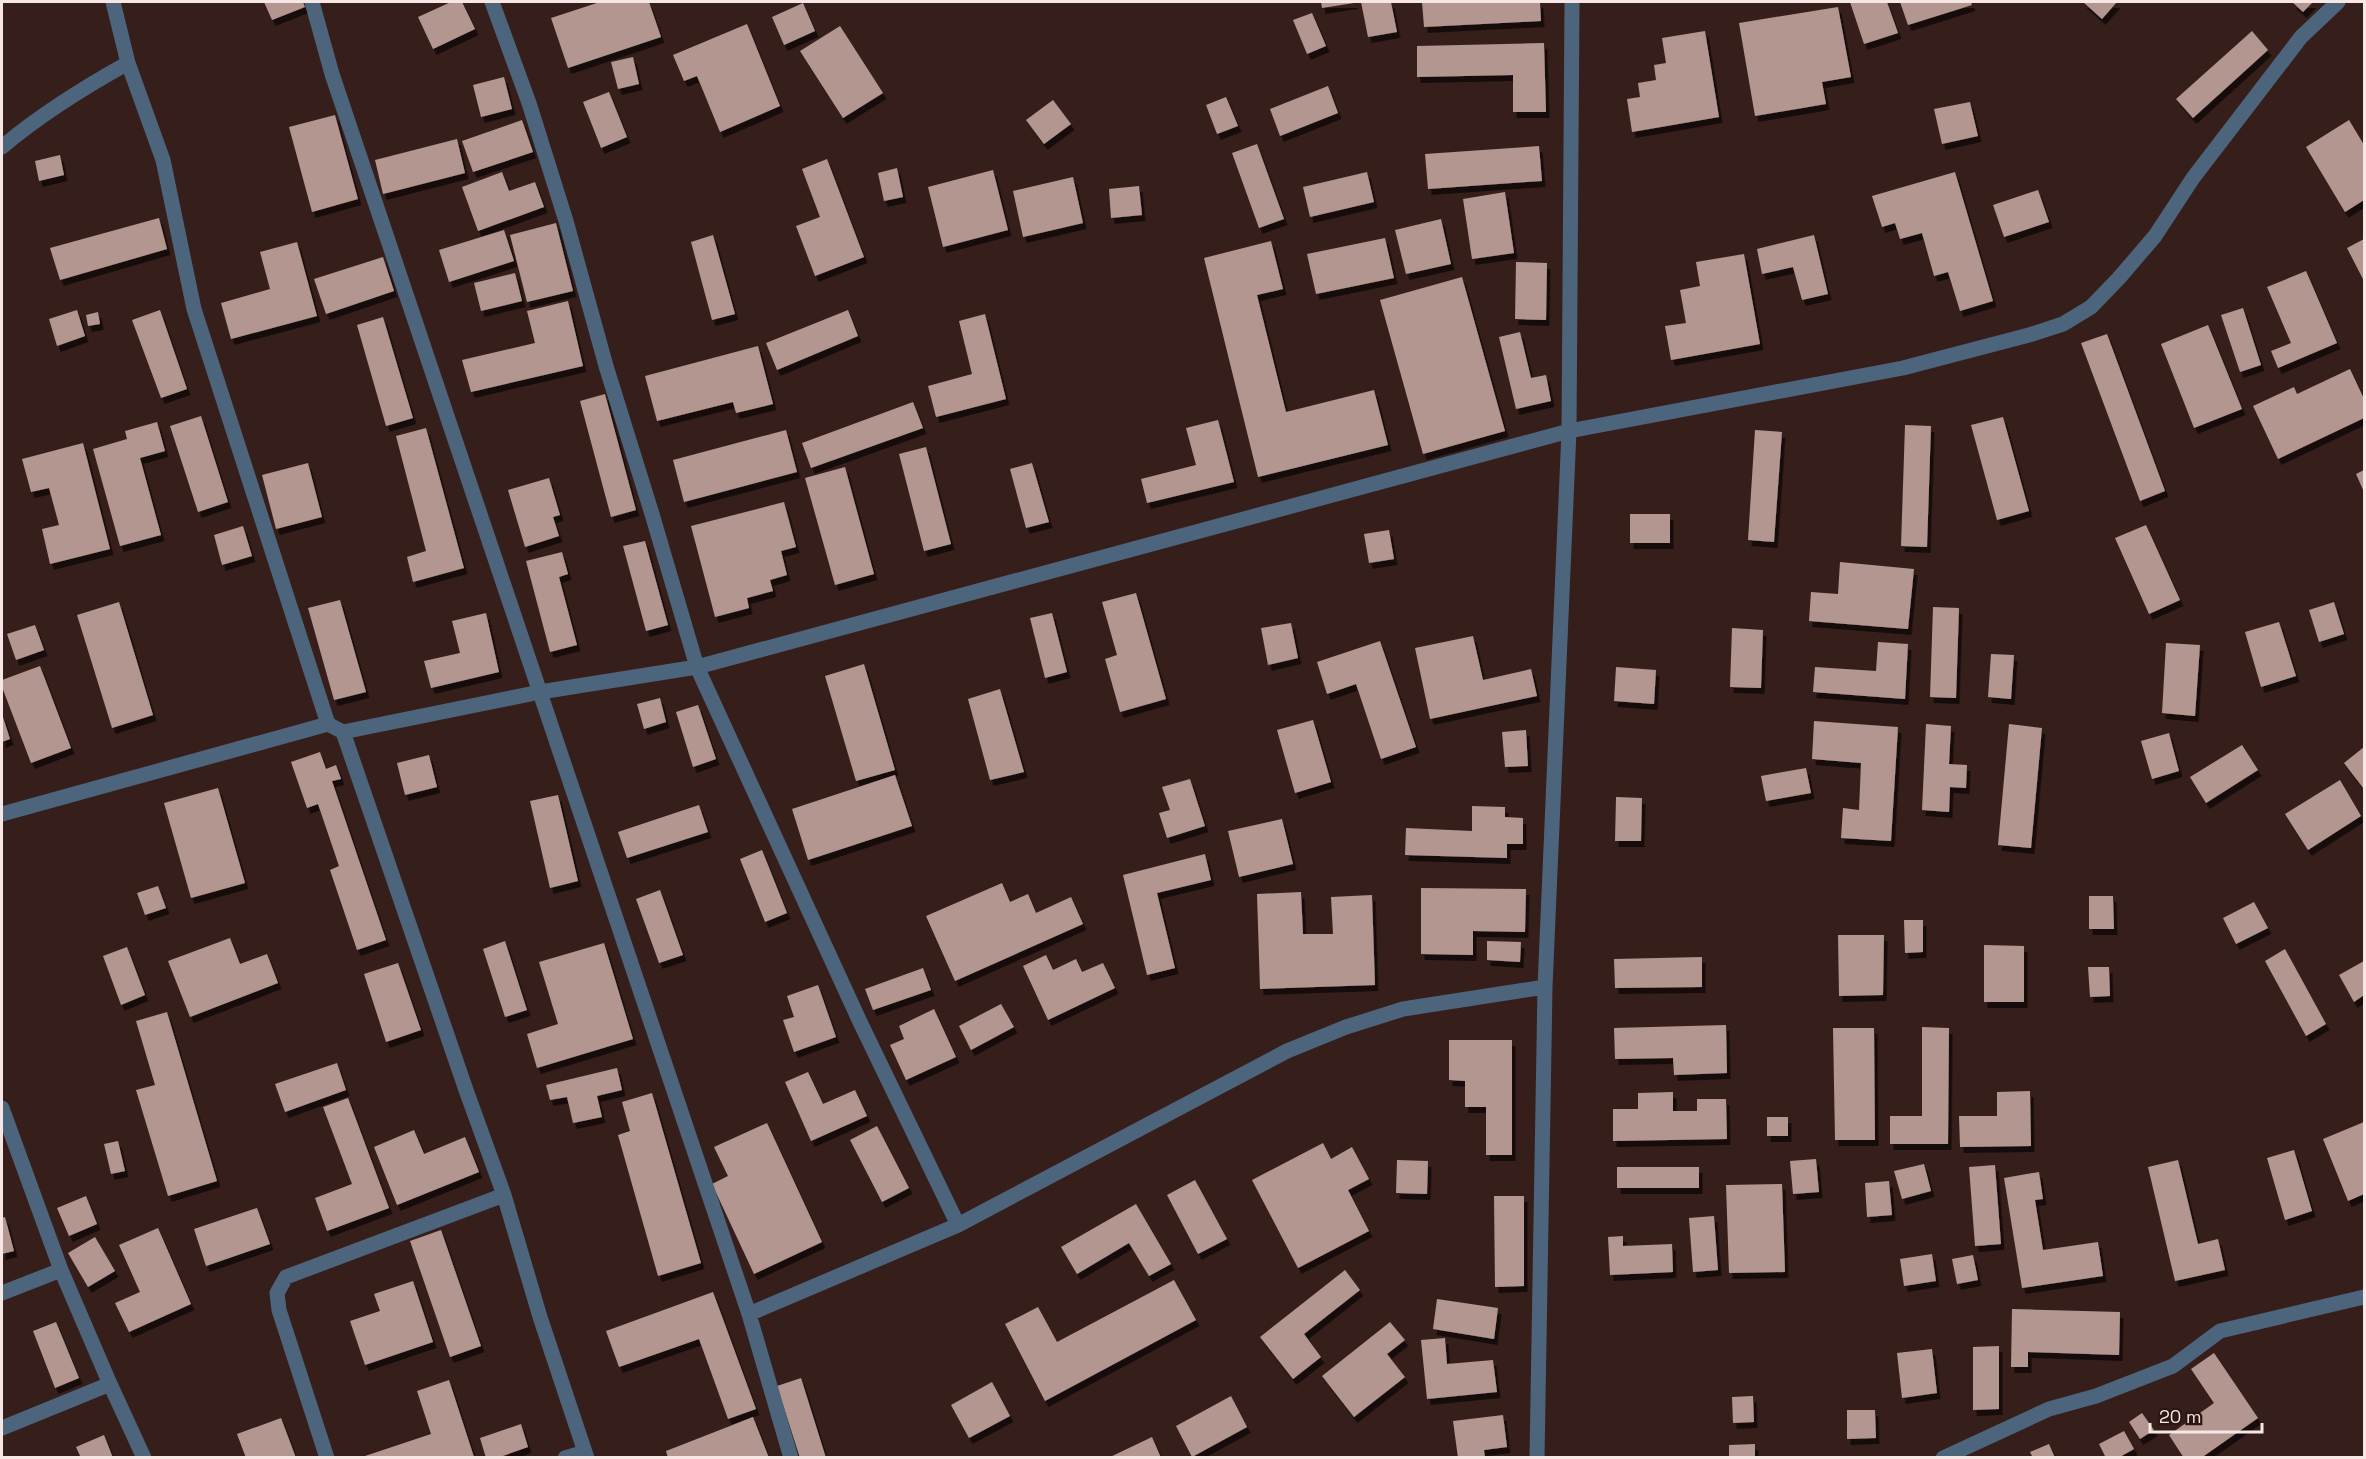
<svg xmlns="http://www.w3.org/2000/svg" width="2366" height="1459" font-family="'Space Grotesk',sans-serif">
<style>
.building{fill:#b39690;filter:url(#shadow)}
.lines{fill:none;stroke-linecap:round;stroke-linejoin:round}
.minor{stroke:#4d657c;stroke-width:15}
</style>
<defs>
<filter id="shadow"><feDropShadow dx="3.5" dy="6" stdDeviation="0" flood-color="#0009"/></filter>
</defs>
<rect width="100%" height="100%" fill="#361f1b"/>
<path class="building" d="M264,2H303L305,7L272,20Z
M451,2H462L475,29L433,49L418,17Z
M600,2H649L661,37L568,68L551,18Z
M1321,2H1354V3L1322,8Z
M1361,2H1391L1397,32L1368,37Z
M1422,2H1540L1541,21L1424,27Z
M1850,2H1887L1898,33L1864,44Z
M1900,2H1971L1972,5L1908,25Z
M2083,2H2117L2102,19Z
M2292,2H2313L2303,12Z
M803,3L815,31L784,45L772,17Z
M1838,7L1851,77L1822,82L1826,104L1755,116L1739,23Z
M1312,13L1326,46L1307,54L1293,20Z
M747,24L780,106L720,132L697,76L684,81L673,55Z
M840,26L883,93L843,118L800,51Z
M1705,31L1719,117L1632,132L1627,99L1640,97L1638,83L1656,80L1654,65L1666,63L1662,38Z
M2252,31L2268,50L2193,118L2176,99Z
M1544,43L1546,112H1513V75L1417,77V46Z
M633,57L639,84L618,89L611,62Z
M504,77L512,109L481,117L473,85Z
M1328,86L1338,113L1280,136L1270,109Z
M609,92L627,137L601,148L583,102Z
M1226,97L1238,126L1217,134L1206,105Z
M1053,100L1071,124L1044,144L1026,120Z
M1970,102L1978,136L1942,144L1934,109Z
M335,115L358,199L312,212L289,127Z
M522,120L533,152L473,172L462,141Z
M2349,120L2364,145V200L2345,212L2306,147Z
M457,139L465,173L383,194L375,160Z
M1257,144L1284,219L1259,228L1232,153Z
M1539,146L1542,181L1428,189L1425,154Z
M60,155L64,175L39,181L35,161Z
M827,159L864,257L815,276L796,226L820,217L802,169Z
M897,168L903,197L884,201L878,173Z
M993,170L1008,230L943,247L928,187Z
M502,172L509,191L535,182L544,207L478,231L462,187Z
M1367,172L1374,202L1310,217L1303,187Z
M1955,172L1993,301L1960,311L1948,272L1934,276L1922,233L1900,239L1895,223L1882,227L1872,196Z
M1073,177L1083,223L1023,237L1013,191Z
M1139,186L1142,215L1111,218L1109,189Z
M2038,190L2049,222L2004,237L1993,205Z
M1505,192L1514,253L1472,259L1463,199Z
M159,218L167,249L60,280L50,248Z
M1441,219L1451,264L1406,274L1395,230Z
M556,223L573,291L527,302L510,235Z
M504,230L514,261L449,282L439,250Z
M713,235L735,314L712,320L691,242Z
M1814,235L1828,294L1802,300L1793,267L1762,274L1757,249Z
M1385,238L1394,278L1316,294L1307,254Z
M2364,239V281L2347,248Z
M1271,241L1283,289L1257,295L1286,412L1374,390L1388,445L1258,477L1204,258Z
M297,242L317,316L231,339L221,303L270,289L260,252Z
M1744,254L1760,344L1671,360L1665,326L1686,323L1680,290L1700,286L1696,262Z
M383,257L394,291L326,314L314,279Z
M1516,262L1547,263L1546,320L1515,319Z
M2306,271L2337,343L2278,368L2271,351L2291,343L2267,287Z
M515,273L522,301L481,311L474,283Z
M1462,277L1505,431L1423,454L1380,300Z
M568,301L583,366L471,392L462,360L535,343L527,311Z
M2243,308L2261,365L2240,372L2221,315Z
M77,310L85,336L57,346L49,319Z
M160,310L187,389L161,398L132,320Z
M848,310L858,336L777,370L766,343Z
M98,312L100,324L88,326L86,315Z
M985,314L1006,399L936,417L928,386L972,374L959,321Z
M383,317L413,418L386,426L357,325Z
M2208,325L2242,409L2194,428L2161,344Z
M1520,332L1531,378L1546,375L1551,401L1516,409L1499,337Z
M2107,334L2165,491L2140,501L2081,343Z
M758,346L773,404L736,413L733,402L657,421L645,376Z
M2350,369L2364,399V418L2278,459L2253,406L2294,387L2297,394Z
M605,394L636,510L611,517L580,401Z
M913,402L923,428L811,468L802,443Z
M201,416L228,502L198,512L170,426Z
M2003,417L2029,511L1997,520L1971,425Z
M1218,420L1234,482L1147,503L1141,479L1196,465L1186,428Z
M157,422L165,451L140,458L161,535L120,546L93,449L127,439L125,431Z
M1905,425L1931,426L1927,547L1901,546Z
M426,428L464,568L413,582L407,557L426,551L396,436Z
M786,430L797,472L684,502L673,460Z
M1755,430L1782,432L1774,542L1748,540Z
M83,443L110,549L50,564L42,529L59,525L49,488L31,492L22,459Z
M926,447L951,544L924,551L899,454Z
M308,463L322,517L276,529L262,475Z
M1032,463L1049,522L1026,528L1010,469Z
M845,467L874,574L835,585L805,478Z
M2364,470V492L2356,474Z
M549,478L560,515L553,517L559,536L525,547L508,490Z
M784,502L796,547L781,551L787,575L770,580L773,591L747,598L749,608L715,617L691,526Z
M1630,514H1670V543H1630Z
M2146,525L2180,600L2149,614L2115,538Z
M243,526L252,556L222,565L214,535Z
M1389,530L1394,559L1369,563L1364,534Z
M645,541L668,625L646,631L623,546Z
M562,552L568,574L559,577L577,645L550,652L526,561Z
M1840,562L1914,569L1908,629L1809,621L1811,592L1838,594Z
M1136,593L1166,699L1120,712L1105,659L1117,655L1102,602Z
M340,600L366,692L334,700L308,608Z
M119,602L153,715L112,728L77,615Z
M2334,602L2344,634L2319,642L2309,610Z
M1933,607L1959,608L1956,698L1930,697Z
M486,613L499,672L431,688L424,661L460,653L452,621Z
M1052,613L1067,672L1045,678L1030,618Z
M2279,622L2296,676L2261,687L2245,632Z
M1291,623L1298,658L1268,665L1261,628Z
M35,625L44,650L16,660L7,634Z
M1732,628L1763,630L1761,688L1730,687Z
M1473,636L1483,680L1531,669L1537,696L1430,719L1415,648Z
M1380,641L1416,747L1381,759L1356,684L1327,694L1317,662Z
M1878,642L1908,644L1905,699L1813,692L1815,667L1876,671Z
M2166,643L2200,645L2195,716L2162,713Z
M1991,654L2014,655L2011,699L1988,697Z
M864,664L895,770L856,781L825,676Z
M40,666L71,748L31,763L2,687V680Z
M1616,667L1656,670L1654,704L1614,701Z
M1000,689L1024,772L990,780L968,699Z
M660,698L666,722L644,729L637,704Z
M698,705L716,759L693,767L676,712Z
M2,714L10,739L2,742Z
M1313,720L1331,782L1295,793L1277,730Z
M1814,721L1898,727L1891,841L1841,838L1843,808L1859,810L1861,763L1812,759Z
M1926,724L1951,726L1949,764L1967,765L1966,788L1950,787L1949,812L1922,810Z
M2009,724L2042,728L2031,848L1998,845Z
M1526,730L1528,766L1505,767L1502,732Z
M2169,733L2179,771L2152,779L2141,741Z
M2242,745L2258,770L2206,803L2190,777Z
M2364,747V789L2344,763Z
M320,752L326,769L336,765L341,779L332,781L386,940L357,950L330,870L339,866L318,804L307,808L291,762Z
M429,755L437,787L405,795L397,763Z
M1806,768L1811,793L1766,801L1761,776Z
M895,775L912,826L808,860L792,809Z
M1190,779L1205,826L1167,838L1159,813L1170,810L1162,787Z
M2340,780L2361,816L2308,850L2285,814Z
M218,788L245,883L191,898L164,803Z
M558,795L578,881L550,888L530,801Z
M1616,797L1642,798L1641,841H1615Z
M699,805L708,832L627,858L618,832Z
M1472,806L1505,807V817L1523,818V844H1507V858L1405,855L1406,828L1472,831Z
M1282,819L1293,864L1239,877L1228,831Z
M762,850L787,913L765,922L740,859Z
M1205,854L1211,880L1157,893L1175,968L1147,975L1123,875Z
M1002,883L1010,902L1028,894L1036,913L1071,897L1083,924L955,981L926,916Z
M158,886L166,908L145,915L137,893Z
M1421,888L1526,889L1525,932L1473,931V955L1421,954Z
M660,890L683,955L659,963L636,899Z
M1301,892L1303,934H1333L1331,897L1372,895L1375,985L1260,989L1257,894Z
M2089,896H2113L2114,929H2089Z
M2254,902L2268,928L2236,944L2223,918Z
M1904,920H1923V952L1905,953Z
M1838,935H1884L1883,995L1839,996Z
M230,938L240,964L267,954L278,983L190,1017L168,961Z
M505,941L527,1010L505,1017L483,949Z
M1487,941L1521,942L1520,962L1487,960Z
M604,943L633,1039L537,1068L527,1034L558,1024L539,962Z
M1984,945L2024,946V1002H1984Z
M127,947L145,995L121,1005L103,956Z
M2285,949L2326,1024L2306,1036L2265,961Z
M1046,955L1053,970L1076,959L1082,972L1103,963L1115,988L1048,1020L1023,966Z
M1702,957V987L1615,988L1614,959Z
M2364,961V995L2354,1002L2339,975Z
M398,963L421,1030L386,1042L364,974Z
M2088,967H2109L2110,996L2090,997Z
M923,968L931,990L873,1010L865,989Z
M818,985L836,1037L794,1052L783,1020L794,1017L787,996Z
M1001,1004L1014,1027L971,1050L959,1026Z
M934,1009L956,1057L906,1080L890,1045L904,1039L899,1026Z
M167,1012L217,1181L168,1196L136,1090L155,1085L136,1021Z
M1726,1025L1727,1073L1674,1075L1673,1058L1615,1059L1614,1028Z
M1922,1027L1949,1028L1948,1144H1890V1116H1922Z
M1833,1028H1874L1875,1140H1835Z
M1449,1040H1512V1155H1486V1107H1465V1081L1449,1080Z
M337,1063L346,1090L285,1112L275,1084Z
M617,1068L622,1090L597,1096L602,1117L573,1123L567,1097L550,1100L546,1085Z
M808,1072L823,1104L855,1090L867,1116L811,1141L785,1082Z
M2030,1091L2031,1146L1960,1147L1959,1116H1997V1092Z
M1673,1092V1111H1697V1099H1726L1727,1139L1613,1141V1109H1638V1093Z
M652,1093L701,1263L658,1276L618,1135L630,1131L622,1102Z
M348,1098L389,1208L327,1231L315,1198L352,1184L323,1107Z
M1767,1117H1788V1136H1767Z
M2364,1122V1194L2348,1201L2323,1139Z
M767,1123L822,1242L754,1274L712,1184L728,1176L714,1147Z
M877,1126L909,1188L882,1202L850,1140Z
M414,1130L424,1154L465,1137L479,1172L397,1205L374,1147Z
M118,1141L125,1171L111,1174L104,1144Z
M1323,1143L1331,1159L1352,1147L1369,1179L1348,1190L1369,1231L1298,1268L1252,1180Z
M2294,1150L2312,1211L2285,1220L2267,1158Z
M1816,1159L1819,1192L1793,1194L1790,1161Z
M1397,1160L1428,1161L1427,1194L1396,1193Z
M2178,1160L2198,1244L2218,1239L2225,1270L2175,1281L2148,1167Z
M1924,1164L1931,1191L1902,1199L1894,1171Z
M1995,1165L2001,1244L1975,1246L1969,1167Z
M1617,1167H1699V1188H1617Z
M2039,1172L2043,1199L2035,1200L2043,1250L2098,1242L2103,1276L2022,1288L2004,1178Z
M1195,1180L1227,1239L1198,1254L1167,1195Z
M1889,1181L1892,1215L1867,1217L1865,1183Z
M1782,1184L1785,1272L1729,1273L1726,1185Z
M86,1196L97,1224L69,1236L57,1208Z
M1494,1196H1524V1286L1495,1287Z
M1136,1204L1171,1264L1149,1276L1129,1243L1077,1274L1061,1247Z
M257,1208L270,1244L206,1266L194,1229Z
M1714,1216L1718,1270L1693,1272L1689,1218Z
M5,1217L14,1251L2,1254V1218Z
M158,1228L191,1304L129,1332L115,1303L140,1292L119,1245Z
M441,1230L481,1346L450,1357L410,1241Z
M1623,1236V1246L1672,1244L1673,1272L1610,1275L1608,1237Z
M95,1237L115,1271L88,1287L68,1253Z
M1932,1254L1936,1281L1904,1286L1900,1259Z
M1973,1255L1978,1280L1957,1284L1952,1259Z
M1345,1270L1360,1290L1304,1334L1321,1357L1293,1379L1260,1337Z
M1174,1280L1196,1320L1045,1401L1005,1324L1038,1307L1057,1342Z
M413,1281L433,1342L365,1365L350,1321L380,1311L374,1294Z
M713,1292L756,1409L728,1419L699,1339L619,1367L606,1331Z
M1437,1299L1498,1308L1494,1339L1433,1329Z
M2012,1309L2120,1312L2119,1355L2028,1352V1367H2011Z
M56,1322L79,1378L55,1388L33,1331Z
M1390,1322L1405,1340L1387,1354L1405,1377L1354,1417L1322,1376Z
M1445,1338L1447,1364L1493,1360L1497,1392L1427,1399L1421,1340Z
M1999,1346V1409L1973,1410V1347Z
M1932,1349L1937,1393L1902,1398L1897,1353Z
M2214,1353L2258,1418L2201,1458H2184L2169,1435L2214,1403L2191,1369Z
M801,1378L826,1458H800L777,1386Z
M449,1380L474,1457L359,1458L431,1434L417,1391Z
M992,1382L1010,1416L969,1438L951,1405Z
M1231,1396L1247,1427L1192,1457L1176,1426Z
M1753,1396L1754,1422L1733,1423L1732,1397Z
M1847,1410H1875L1876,1438L1847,1439Z
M2142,1413L2154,1430L2140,1439L2129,1422Z
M1503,1415L1507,1447L1484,1450L1485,1458H1458L1453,1421Z
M753,1417L769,1458H668L666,1451Z
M281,1418L296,1458H246L237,1434Z
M521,1424L528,1447L497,1458H486L480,1438Z
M2124,1431L2134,1449L2118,1458H2106L2099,1444Z
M104,1435L113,1458H81L76,1447Z
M1152,1437L1161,1458H1108Z
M1755,1444V1458H1729V1445Z
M2049,1444L2055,1458H2033L2030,1452Z"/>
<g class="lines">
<path class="minor" d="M113,2L128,63L163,160L194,309L328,724
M312,2L332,74L749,1314L791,1458
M492,2L529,103L566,221L606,366L652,514L697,667L860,1022L958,1225
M2,147C41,114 83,88 128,63
M343,732L466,1090L504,1195L540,1317L587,1458
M2,814L328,724L343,732L540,692L697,667L1569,431L1903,368L2029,335L2063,324L2091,307L2119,278L2155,236L2193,178L2301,37L2338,2
M2,1108L61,1270L2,1293
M61,1270L110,1384
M749,1314L958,1225L1287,1051L1346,1027L1403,1009L1545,987
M2,1428L110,1384L144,1458
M327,1458L279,1310L277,1293L286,1277L504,1195
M565,1458L585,1452
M1537,1458L1545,987L1569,431L1572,2
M1943,1458L2049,1409L2096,1396L2173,1366L2220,1331L2364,1297"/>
</g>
<rect width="2366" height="1459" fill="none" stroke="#f7e7e4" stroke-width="6"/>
<path d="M2150 1423v9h112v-9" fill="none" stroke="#f7e7e4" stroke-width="3"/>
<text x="2159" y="1423" font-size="18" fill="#f7e7e4" stroke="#2b1612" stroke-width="4.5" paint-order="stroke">20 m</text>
</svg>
